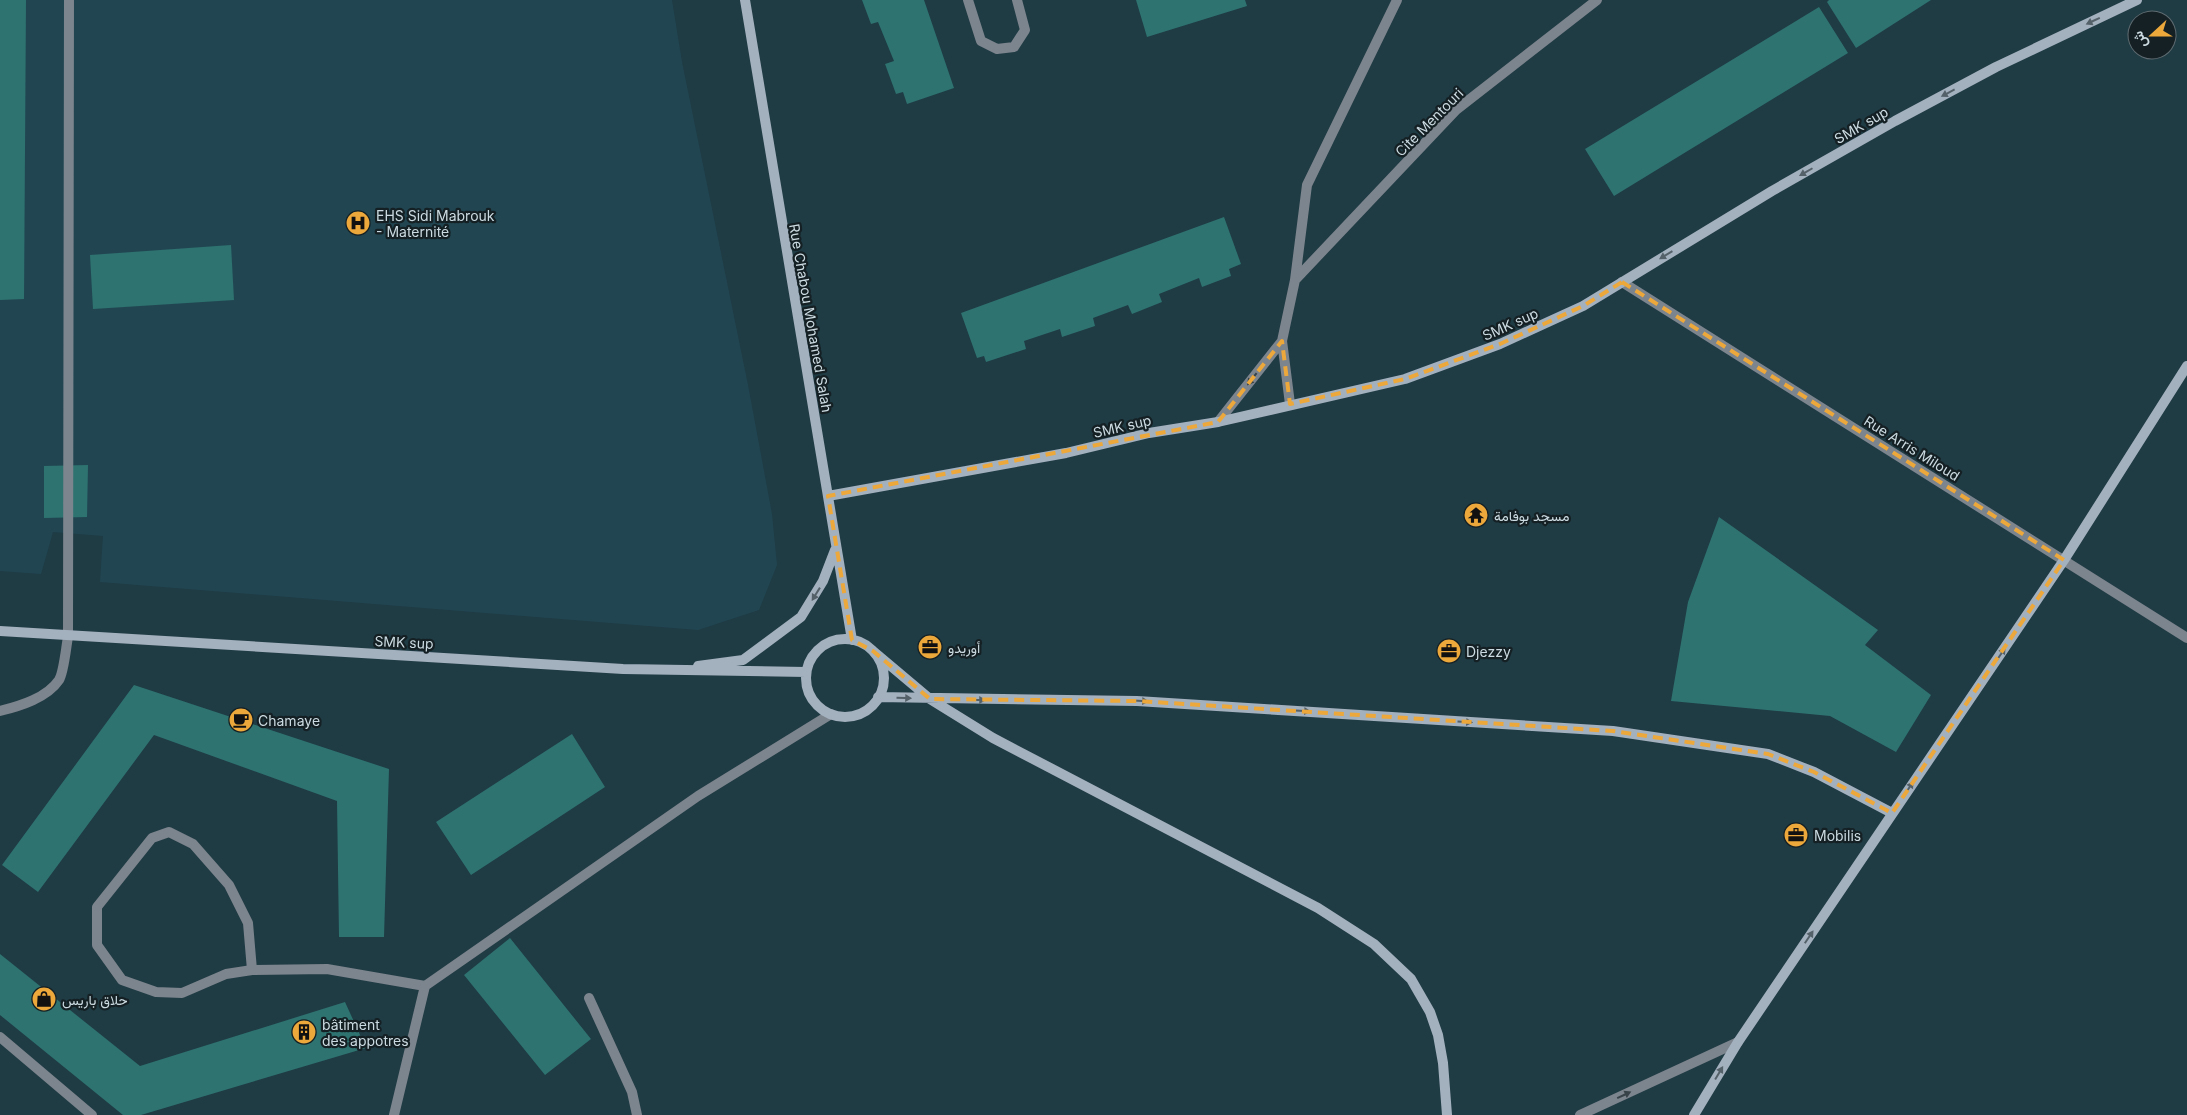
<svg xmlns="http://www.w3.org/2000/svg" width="2187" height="1115" font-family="Inter,Vazirmatn,sans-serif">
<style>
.built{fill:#214652}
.building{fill:#2e7370}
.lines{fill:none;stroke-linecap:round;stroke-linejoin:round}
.service{stroke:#7c848d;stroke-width:10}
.minor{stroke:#7c848d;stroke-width:10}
.tertiary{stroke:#7c848d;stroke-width:10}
.secondary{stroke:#a3b0be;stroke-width:10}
.oneway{fill:#546169}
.oneway2{fill:#384349}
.marked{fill:none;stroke:#eda83b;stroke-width:4;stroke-dasharray:10 6;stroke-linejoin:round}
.labels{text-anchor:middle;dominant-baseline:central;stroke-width:4.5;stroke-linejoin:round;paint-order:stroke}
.street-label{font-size:14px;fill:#ccdbe1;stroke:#142024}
.poi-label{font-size:14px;fill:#ccdbe1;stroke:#142024;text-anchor:start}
</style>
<rect width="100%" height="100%" fill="#1f3b44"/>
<path class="built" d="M0,0H672L682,62L748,385L772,514L777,565L759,610L698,630L100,582L103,536L53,532L41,574L0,571Z"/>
<path class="building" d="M0,0H26L24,299L0,300Z
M862,0H924L954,88L907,104L903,92L896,94L885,64L894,61L878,22L871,24Z
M1136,0H1245L1247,6L1147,37Z
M1829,0H1931L1856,48L1827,2Z
M1819,7L1848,53L1614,196L1585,149Z
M1224,217L1241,264L1229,269L1231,276L1202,287L1199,278L1159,294L1162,302L1132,314L1128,305L1093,318L1095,326L1062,337L1060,329L1024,341L1026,349L986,362L984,356L977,358L961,313Z
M231,245L234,300L93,309L90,255Z
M88,465L87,517L44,518V466Z
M1719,517L1878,630L1865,645L1931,695L1896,752L1830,716L1671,701L1688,602Z
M134,685L389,769L384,937H339L337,801L154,735L38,892L2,865Z
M572,734L605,787L471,875L436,822Z
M510,938L591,1039L545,1075L464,975Z
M0,954L140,1066L345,1002L366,1048L141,1115H123L0,1015Z"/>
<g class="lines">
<path class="service" d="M968,0L981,41L997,49L1014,47L1025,30L1017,0
M0,711C20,706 47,698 59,680C64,672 66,647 68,637L69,0
M252,970L248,923L229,885L193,844L169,832L152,838L97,907V945L122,980L156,992L182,993L226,974L252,970L327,969L425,986"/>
<path class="minor" d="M1295,280L1307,185L1397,0
M1290,404L1282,341L1295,280L1456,110L1597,0
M1218,422L1282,341
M589,998L632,1092L637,1115
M0,1037L92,1115
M394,1115L425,986L698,796L831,714
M1580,1115L1738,1042"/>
<path class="tertiary" d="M1622,282L2187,638"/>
<path class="secondary" d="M745,0L852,640
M828,496L1066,453L1149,433L1218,422L1405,379L1500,344L1583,306L1772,191L1895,121L1996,67L2137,0
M0,631L623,669L806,672
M806 678a39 39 0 1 1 78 0a39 39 0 1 1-78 0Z
M873,651L930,699L993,738L1318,908L1374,944L1411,979L1430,1012L1438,1035L1443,1063L1447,1115
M698,666L743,660L801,617L823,581L835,550
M878,697L1137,701L1613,731L1768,754L1814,772L1892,813
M1694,1115L1738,1042L2064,560L2187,366"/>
</g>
<defs><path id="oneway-solid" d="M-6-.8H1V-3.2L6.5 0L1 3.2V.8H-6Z" transform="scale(1.25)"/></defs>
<g class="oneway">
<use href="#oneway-solid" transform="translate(2093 21) rotate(155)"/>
<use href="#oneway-solid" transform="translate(1948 93) rotate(152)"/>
<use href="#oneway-solid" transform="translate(1806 172) rotate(150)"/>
<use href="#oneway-solid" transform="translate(1666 255) rotate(149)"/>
<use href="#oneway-solid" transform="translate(816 594) rotate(122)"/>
<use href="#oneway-solid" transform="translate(2001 654) rotate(-56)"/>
<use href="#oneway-solid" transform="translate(904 698) rotate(2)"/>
<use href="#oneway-solid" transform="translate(978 700)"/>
<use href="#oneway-solid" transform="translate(1141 701) rotate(3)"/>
<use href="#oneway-solid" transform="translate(1303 711) rotate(4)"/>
<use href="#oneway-solid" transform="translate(1465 722) rotate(4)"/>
<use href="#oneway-solid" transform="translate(1909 788) rotate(-56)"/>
<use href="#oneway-solid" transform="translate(1809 937) rotate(-56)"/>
<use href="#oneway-solid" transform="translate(1719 1073) rotate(-59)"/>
</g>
<g class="oneway2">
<use href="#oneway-solid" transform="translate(1252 379) rotate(128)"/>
<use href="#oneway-solid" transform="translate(1624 1095) rotate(-25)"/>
</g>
<path class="marked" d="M1622,282L2064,560L1892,813L1814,772L1768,754L1613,731L1137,701L930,699L873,651L852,640L828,496L1218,422L1282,341L1290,404L1405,379L1500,344L1583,306Z"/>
<defs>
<symbol id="hospital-disc" viewBox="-11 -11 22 22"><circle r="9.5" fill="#eda83b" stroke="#142024"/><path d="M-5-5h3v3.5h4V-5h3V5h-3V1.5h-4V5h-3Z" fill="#111"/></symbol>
<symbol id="temple-disc" viewBox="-11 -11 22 22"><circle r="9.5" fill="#eda83b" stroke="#142024"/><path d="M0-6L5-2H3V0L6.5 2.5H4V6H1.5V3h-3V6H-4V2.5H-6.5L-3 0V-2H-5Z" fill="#111"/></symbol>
<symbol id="office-disc" viewBox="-11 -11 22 22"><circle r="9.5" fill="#eda83b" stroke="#142024"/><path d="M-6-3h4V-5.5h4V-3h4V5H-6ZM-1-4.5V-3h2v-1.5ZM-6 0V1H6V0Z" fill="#111"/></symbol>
<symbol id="cafe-disc" viewBox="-11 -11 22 22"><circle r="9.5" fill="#eda83b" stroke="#142024"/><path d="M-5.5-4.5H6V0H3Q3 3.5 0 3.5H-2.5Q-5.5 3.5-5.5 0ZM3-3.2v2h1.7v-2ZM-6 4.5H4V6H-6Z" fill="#111"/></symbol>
<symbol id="shop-disc" viewBox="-11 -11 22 22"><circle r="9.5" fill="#eda83b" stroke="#142024"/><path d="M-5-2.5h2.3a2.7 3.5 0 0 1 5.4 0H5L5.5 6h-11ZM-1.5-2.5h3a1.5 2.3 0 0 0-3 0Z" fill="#111"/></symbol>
<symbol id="building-disc" viewBox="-11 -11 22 22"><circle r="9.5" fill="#eda83b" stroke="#142024"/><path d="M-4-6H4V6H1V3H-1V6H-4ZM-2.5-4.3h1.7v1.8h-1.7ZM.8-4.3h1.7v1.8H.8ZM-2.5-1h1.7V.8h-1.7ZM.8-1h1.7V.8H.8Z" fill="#111"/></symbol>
</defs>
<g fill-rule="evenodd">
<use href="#hospital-disc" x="344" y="209" width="28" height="28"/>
<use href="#temple-disc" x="1462" y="501" width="28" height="28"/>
<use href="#office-disc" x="916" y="633" width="28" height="28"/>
<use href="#office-disc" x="1435" y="637" width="28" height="28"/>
<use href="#cafe-disc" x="227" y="706" width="28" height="28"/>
<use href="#office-disc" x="1782" y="821" width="28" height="28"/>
<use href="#shop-disc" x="30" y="985" width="28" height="28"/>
<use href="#building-disc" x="290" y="1018" width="28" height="28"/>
</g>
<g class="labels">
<g class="street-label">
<text transform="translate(1429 122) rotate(-45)">Cite Mentouri</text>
<text transform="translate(1861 125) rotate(-30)">SMK sup</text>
<text transform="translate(811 318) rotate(80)">Rue Chabou Mohamed Salah</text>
<text transform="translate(1510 324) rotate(-24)">SMK sup</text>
<text transform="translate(1122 426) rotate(-13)">SMK sup</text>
<text transform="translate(1912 448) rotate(32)">Rue Arris Miloud</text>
<text transform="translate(404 642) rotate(3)">SMK sup</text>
</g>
<g class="poi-label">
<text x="376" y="215">EHS Sidi Mabrouk<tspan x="376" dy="16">- Maternité</tspan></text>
<text x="1494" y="515">مسجد بوفامة</text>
<text x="948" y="647">أوريدو</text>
<text x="1466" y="651">Djezzy</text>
<text x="258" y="720">Chamaye</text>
<text x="1814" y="835">Mobilis</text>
<text x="62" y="999">حلاق باريس</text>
<text x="322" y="1024">bâtiment<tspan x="322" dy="16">des appotres</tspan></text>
</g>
</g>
<g transform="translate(2152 35) rotate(249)"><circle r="24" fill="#142024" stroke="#5e6b70"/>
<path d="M0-4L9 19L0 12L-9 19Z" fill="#eda83b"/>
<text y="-8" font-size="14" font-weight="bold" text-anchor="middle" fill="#ccdbe1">ش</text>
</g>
</svg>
